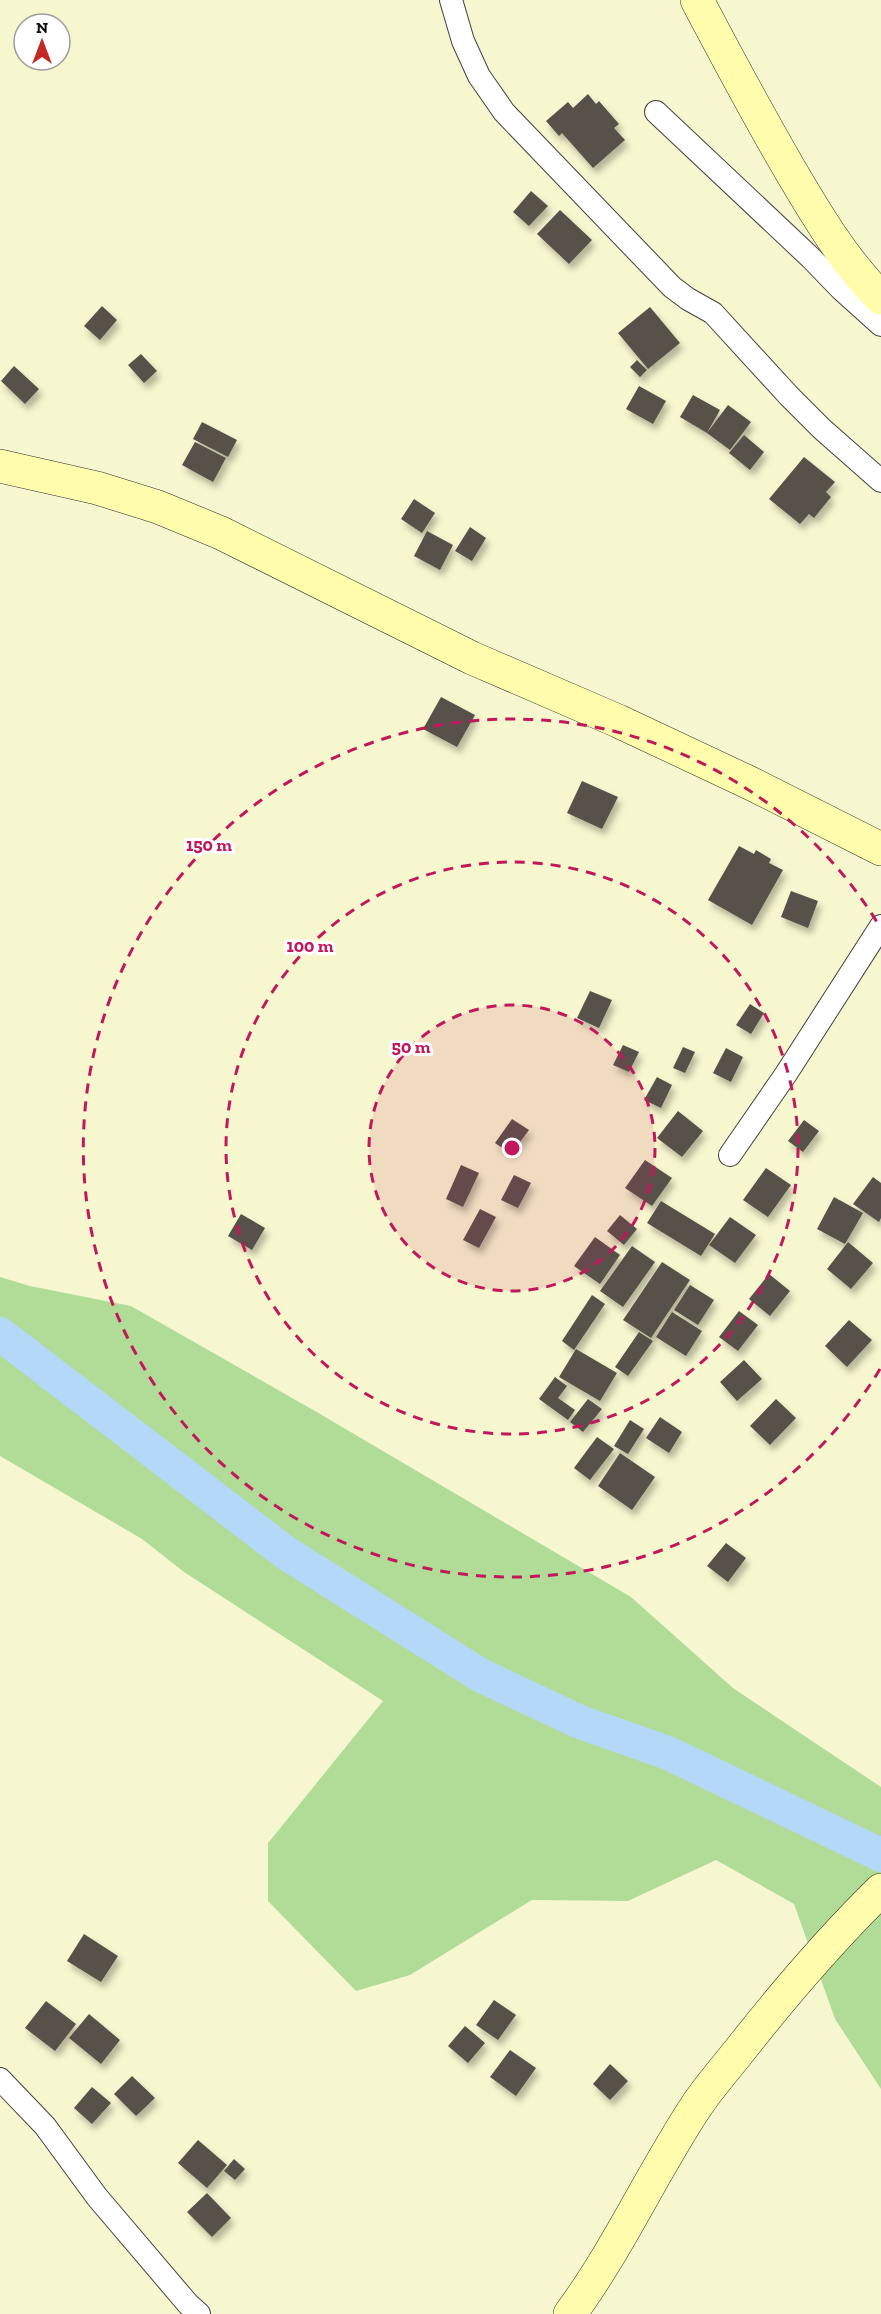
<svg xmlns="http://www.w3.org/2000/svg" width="881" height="2314" font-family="'Zilla Slab',serif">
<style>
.farmland{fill:#f6f6cf;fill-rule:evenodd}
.forest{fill:#b0dc97}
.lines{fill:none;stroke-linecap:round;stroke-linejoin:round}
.river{stroke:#b3d8f8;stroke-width:34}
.building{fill:#58514a;filter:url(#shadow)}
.street-casing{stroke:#414141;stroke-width:24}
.secondary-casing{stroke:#303030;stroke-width:34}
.street{stroke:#fff;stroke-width:22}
.secondary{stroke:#fffdab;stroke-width:33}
.ring{fill:none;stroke:#c2185b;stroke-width:3;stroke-dasharray:10 8}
.centre{fill:#c2185b;stroke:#fff;stroke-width:3}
.ring-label{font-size:18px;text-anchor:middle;font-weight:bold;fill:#c2185b;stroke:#fff;stroke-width:6;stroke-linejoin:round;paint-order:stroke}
</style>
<defs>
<filter id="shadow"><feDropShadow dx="3.5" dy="6" stdDeviation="3" flood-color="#0004"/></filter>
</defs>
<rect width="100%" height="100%" fill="#fffdf0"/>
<path class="farmland" d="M0,0H881V1787L733,1688L631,1597L315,1411L131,1306L30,1286L0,1277ZM24,24H60V60H24Z
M0,1456L142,1539L184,1572L383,1701L268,1843L410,1975L532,1900L628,1901L716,1860L794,1904L835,2019L881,2089V2314H0Z"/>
<path class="forest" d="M0,1277L30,1286L131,1306L315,1411L631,1597L733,1688L881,1787V2089L835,2019L794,1904L716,1860L628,1901L532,1900L410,1975L356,1991L268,1901V1843L383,1701L184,1572L142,1539L0,1456Z"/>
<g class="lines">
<path class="river" d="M0,1334L286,1553L480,1675L580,1722L668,1753L881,1855"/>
</g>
<path class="building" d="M588,94L596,104L599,101L619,124L614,128L625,140L593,168L562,133L559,136L546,121L568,102L573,108Z
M531,191L548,206L529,226L513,212Z
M560,210L592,240L569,264L537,234Z
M102,306L117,320L100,340L84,326Z
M650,307L680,343L648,369L618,333Z
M141,354L157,371L144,383L128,365Z
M637,360L647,370L640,377L630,367Z
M14,366L39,389L25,404L1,381Z
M639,386L666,401L653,424L626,409Z
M693,395L720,410L707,433L680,417Z
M728,405L751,422L730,450L707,433Z
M202,422L237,440L228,457L193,439Z
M744,435L764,452L750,470L729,453Z
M195,442L226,458L213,482L182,465Z
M804,457L835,482L826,492L831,497L814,518L809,514L800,524L769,499Z
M414,499L435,513L422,533L401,519Z
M470,527L486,538L472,561L455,551Z
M427,531L453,545L440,570L414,556Z
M441,697L475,715L457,747L423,729Z
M582,781L618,797L602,829L567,813Z
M739,846L754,854L756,850L771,859L769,863L783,870L752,925L708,900Z
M791,891L818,901L808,928L781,917Z
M590,991L612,1000L599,1028L577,1018Z
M750,1004L764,1013L751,1034L736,1025Z
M623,1045L639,1052L629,1072L613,1065Z
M683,1047L695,1052L685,1073L673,1068Z
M726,1048L743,1057L731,1082L713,1073Z
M657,1077L672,1085L661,1108L644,1100Z
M678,1111L703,1131L682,1157L657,1138Z
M512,1119L529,1130L511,1154L495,1143Z
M804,1120L819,1131L803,1152L788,1141Z
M645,1160L672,1178L652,1206L625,1188Z
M461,1165L479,1173L463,1207L446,1199Z
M766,1168L791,1185L768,1217L743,1200Z
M514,1175L531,1183L518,1208L501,1200Z
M873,1177L881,1183V1218L879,1222L853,1204Z
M834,1197L863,1213L845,1244L817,1229Z
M661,1201L715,1234L701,1256L647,1223Z
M480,1209L496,1217L479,1248L463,1240Z
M241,1214L265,1228L252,1250L228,1236Z
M620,1215L637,1229L624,1245L607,1231Z
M730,1217L756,1235L735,1263L709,1245Z
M595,1237L620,1255L600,1284L574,1266Z
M848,1242L873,1263L851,1289L827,1269Z
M632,1246L655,1262L623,1307L600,1291Z
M662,1262L690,1280L651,1338L623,1320Z
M769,1274L790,1291L770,1316L749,1299Z
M690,1285L714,1300L698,1325L674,1310Z
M592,1295L605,1304L574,1350L562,1341Z
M739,1311L758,1325L738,1351L719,1337Z
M672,1312L702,1331L686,1356L656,1337Z
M849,1320L872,1340L847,1367L825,1346Z
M639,1332L653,1341L628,1376L615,1367Z
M576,1349L617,1373L600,1401L559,1377Z
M744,1360L762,1379L737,1401L720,1382Z
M555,1377L567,1386L558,1398L575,1410L568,1420L539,1399Z
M588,1399L602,1409L583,1432L570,1422Z
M776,1399L796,1418L770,1445L750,1426Z
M660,1417L682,1432L669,1453L646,1438Z
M630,1420L644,1429L628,1454L614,1446Z
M597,1437L614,1449L590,1480L574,1468Z
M620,1453L655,1477L632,1510L598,1486Z
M726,1543L746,1558L728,1582L707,1566Z
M84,1934L118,1956L101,1982L67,1961Z
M494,2000L516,2015L498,2040L476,2025Z
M46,2001L76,2024L55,2051L25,2028Z
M89,2014L120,2040L101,2064L69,2038Z
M465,2026L485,2043L468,2063L448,2046Z
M510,2050L536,2068L516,2096L490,2077Z
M610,2064L628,2081L610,2100L593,2084Z
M132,2076L155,2098L136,2116L114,2094Z
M92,2087L111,2103L92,2124L74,2108Z
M198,2140L227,2165L207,2188L178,2163Z
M234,2159L245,2169L235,2180L224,2171Z
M207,2193L231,2218L212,2237L187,2212Z"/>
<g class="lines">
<defs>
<path id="street" d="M451,0L463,41L479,76L504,112L672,287L688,299L713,313L789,396L822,429L881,481
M656,112L811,258L841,289L881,325
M730,1155L786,1074L881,926
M0,2079L45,2126L97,2197L188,2304L199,2314"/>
<path id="secondary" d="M697,0C727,57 757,113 789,168C816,214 843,260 881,298
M0,466L97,488L158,507L221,533L472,658L618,721L750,783L881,849
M570,2314C618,2249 651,2175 695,2108C708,2088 725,2069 740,2050C784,1994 830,1940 881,1890"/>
</defs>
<use href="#street" class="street-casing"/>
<use href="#secondary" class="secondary-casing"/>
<use href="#street" class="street"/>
<use href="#secondary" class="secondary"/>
</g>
<circle cx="512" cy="1148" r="143" fill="#c2185b" fill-opacity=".12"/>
<g class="ring">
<circle cx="512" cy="1148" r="143"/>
<circle cx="512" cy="1148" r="286"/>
<path d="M880 1369A429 429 0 1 1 880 927"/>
</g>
<circle cx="512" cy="1148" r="9" class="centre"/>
<g class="ring-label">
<text x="209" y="851">150 m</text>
<text x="310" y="952">100 m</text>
<text x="411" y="1053">50 m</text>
</g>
<g transform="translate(42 42)"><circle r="28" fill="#ffffff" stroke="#9f9f9f" stroke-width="1.5"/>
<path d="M0-4.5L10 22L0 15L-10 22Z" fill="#c32822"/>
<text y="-9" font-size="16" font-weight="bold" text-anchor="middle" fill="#0e0e0e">N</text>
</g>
</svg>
